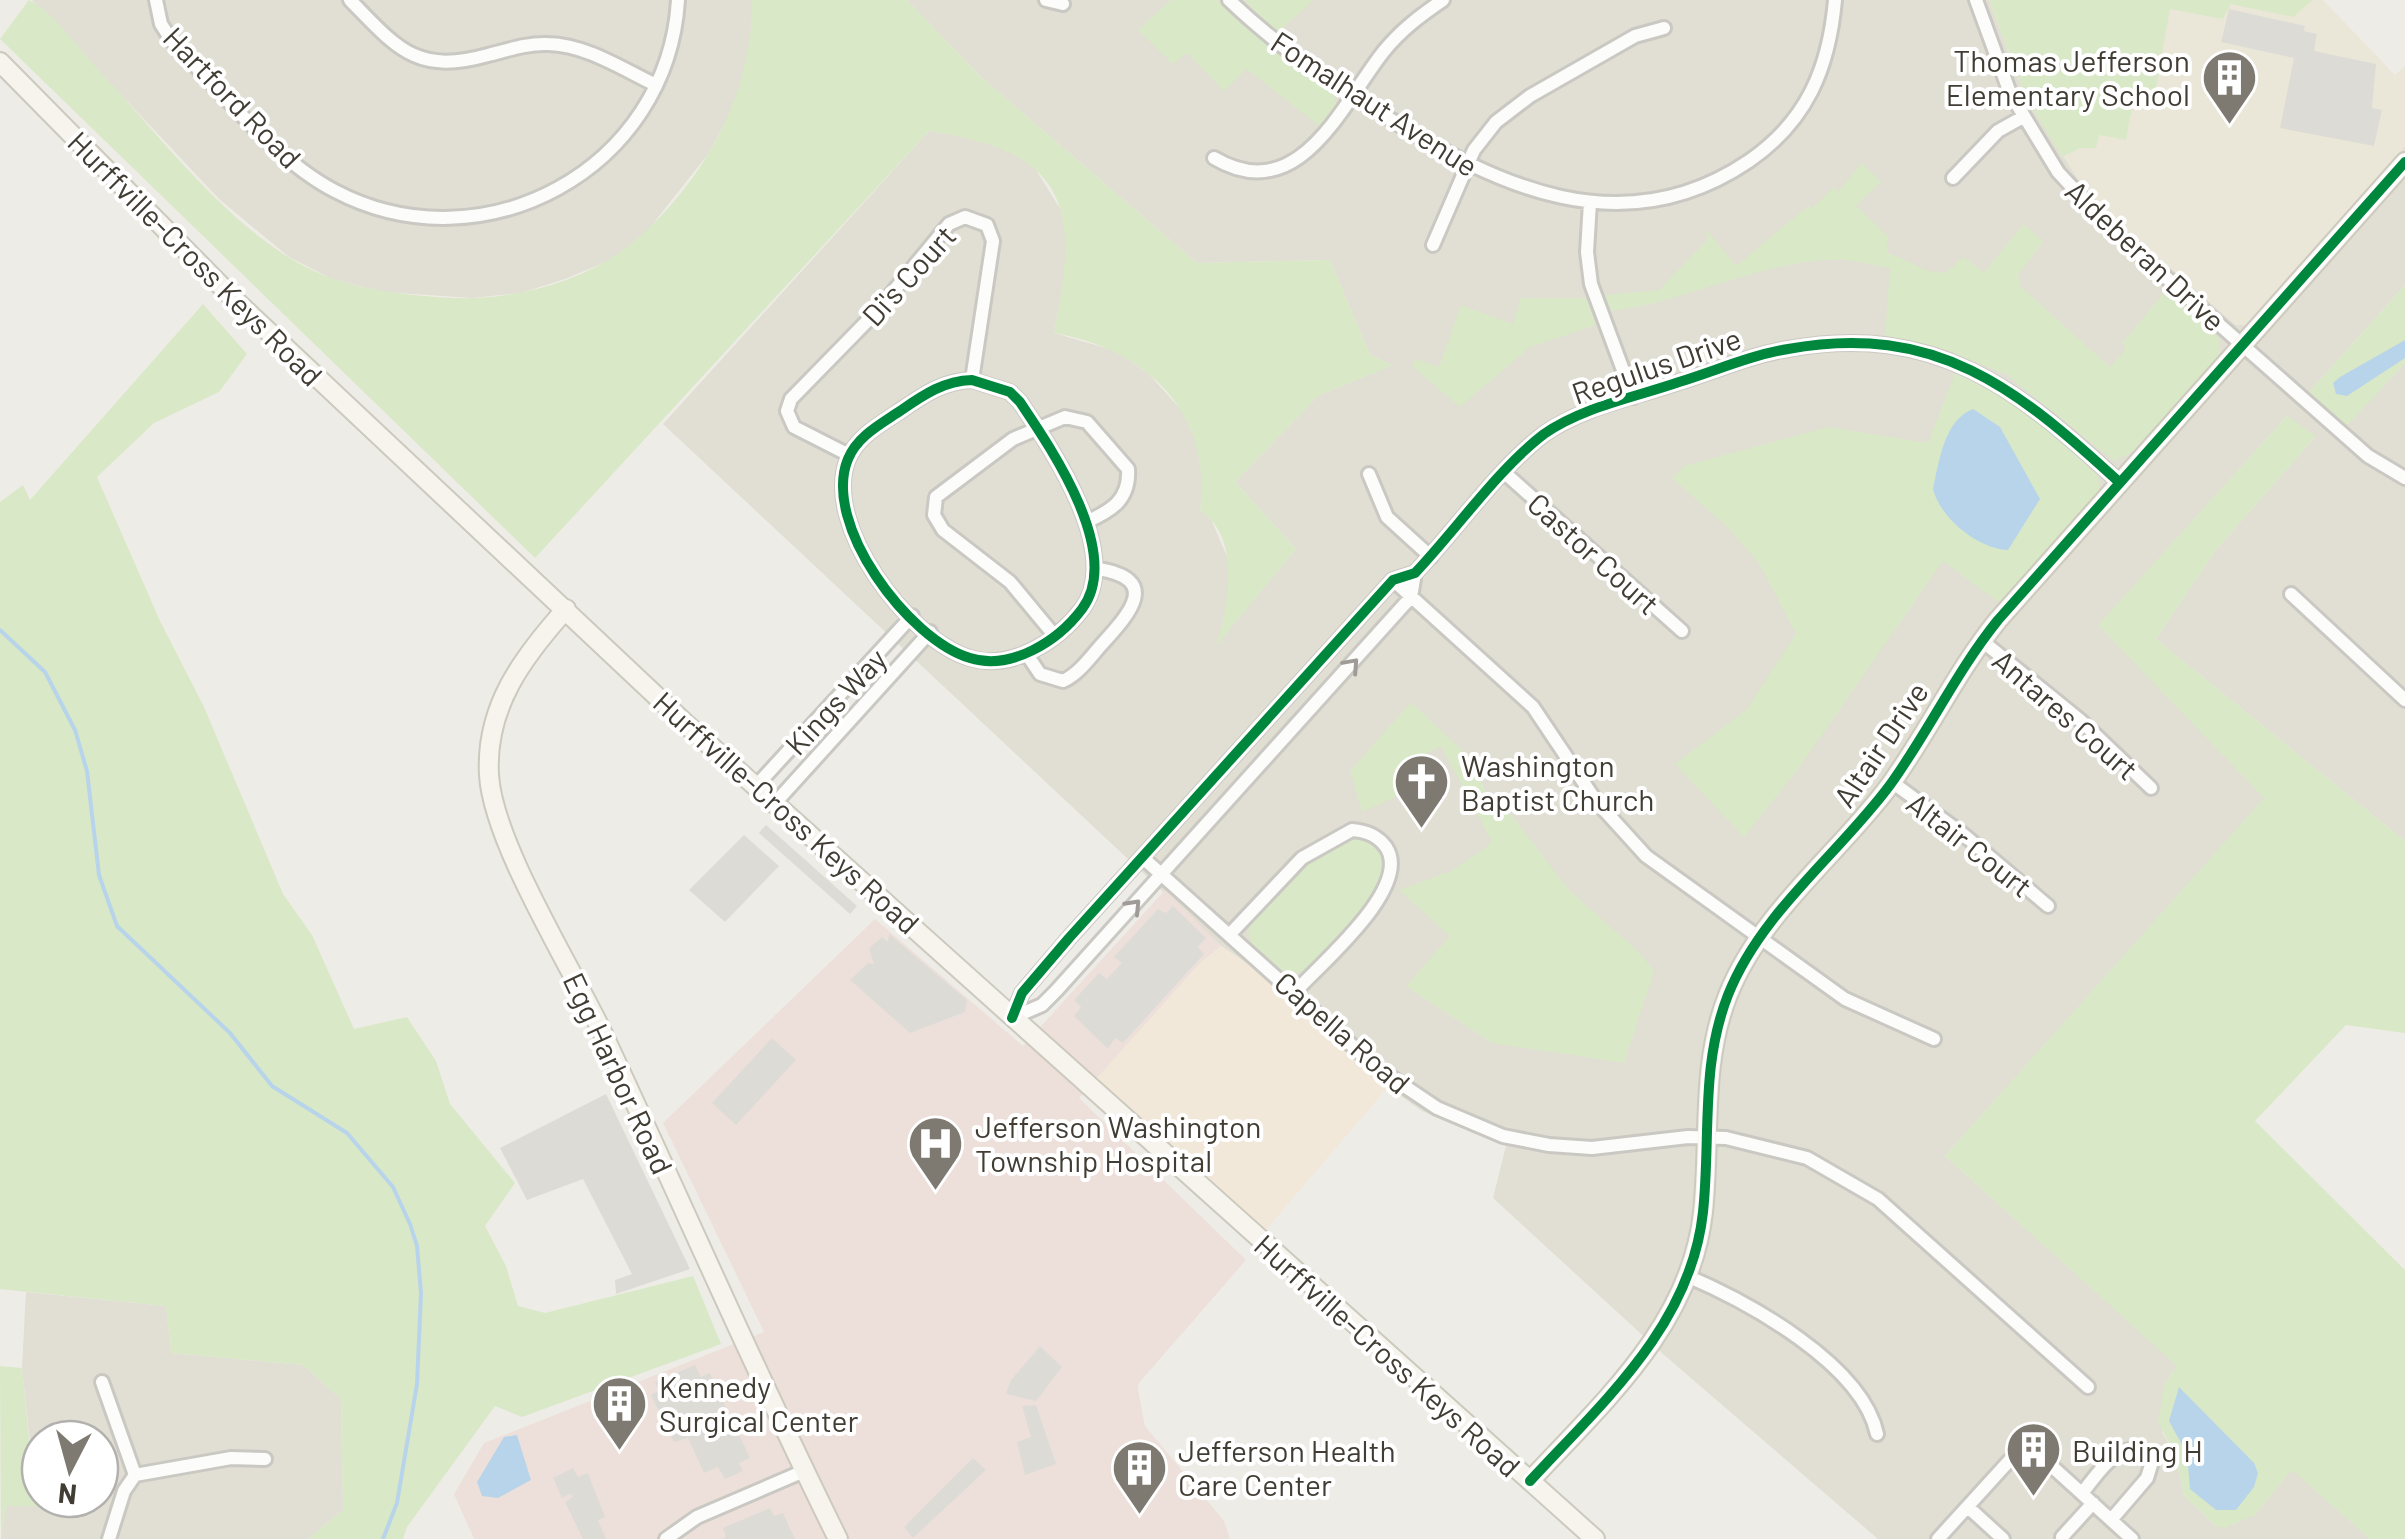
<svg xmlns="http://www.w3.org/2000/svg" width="2405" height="1539" font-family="Barlow,sans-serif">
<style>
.residential{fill:#e1ded3}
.commercial{fill:#f1e8d9}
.education{fill:#ebe7d8}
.medical{fill:#ede0da}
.green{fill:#d9e8c7}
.parking{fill:#dddbd6}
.water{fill:#b8d4ea}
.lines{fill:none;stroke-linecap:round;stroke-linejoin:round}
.stream{stroke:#b8d4ea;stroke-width:4}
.street-casing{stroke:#cac8c2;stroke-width:18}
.secondary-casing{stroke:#ccc9be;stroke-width:22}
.street{stroke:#fcfcfb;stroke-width:12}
.secondary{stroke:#f6f4ed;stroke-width:18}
.cycleway-casing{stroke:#fff;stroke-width:16}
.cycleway{stroke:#00873e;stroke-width:10}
.oneway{stroke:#9f9c98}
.labels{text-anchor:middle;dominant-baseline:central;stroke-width:8;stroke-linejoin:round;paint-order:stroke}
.poi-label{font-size:30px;fill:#423d34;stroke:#fff;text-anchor:start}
.street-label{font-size:30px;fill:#423d34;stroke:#fff}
</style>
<rect width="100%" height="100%" fill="#eeece6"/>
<path class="residential" d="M32,0H752V20L748,65L731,111L709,153L648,230L615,258L565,279L521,293L472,298L383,292L332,279L289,257L219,199Z
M907,0H1989L2025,96L2080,182L2118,222L2236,325H2247L2405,146V285L2309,392L2347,425L2405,363V841L2156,639L2217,549L2315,437L2287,416L2099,625L2265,798L1945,1156L2178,1366L2171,1374L2162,1432L2174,1452L2185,1497L2216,1526L2255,1515L2292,1469L2370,1539H1878L1663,1354L1493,1198L1506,1146L1422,1111L1378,1080L1254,968L1221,946L663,424L929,131L971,138L999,145L1033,165L1064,215L1068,260L1054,333L1116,351L1148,373L1183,412L1200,452L1204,477L1200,510L1210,517L1228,559L1230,594L1217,644L1296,549L1235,482L1318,396L1392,365L1370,355L1330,260L1197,263L980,76Z
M26,1292L166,1306L171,1353L303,1365L341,1399L343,1510L308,1539H1L6,1505L58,1506L59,1499H100V1439H40V1470H33L22,1368Z"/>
<path class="commercial" d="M1221,946L1254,968L1388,1087L1258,1239L1089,1086L1200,963Z"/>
<path class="education" d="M1989,0H2323L2395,75L2405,66V146L2247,325H2236L2118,222L2080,182L2025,96Z"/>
<path class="medical" d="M1165,890L1221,946L1200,963L1079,1098L1246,1260L1139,1383L1138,1390L1145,1426L1224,1521L1230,1539H474L454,1494L484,1443L764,1332L663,1123L875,919L1023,1046Z"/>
<path class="green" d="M29,0C55,13 82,53 103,75C167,143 244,249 334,279C373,292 414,296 454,298C517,300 589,281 637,239C706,179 753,91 752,0H907L980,76L1197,263L1330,260L1370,355L1393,365L1318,396L1235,482L1296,549L1216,646C1228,608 1242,536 1200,511C1213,412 1146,349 1054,333C1080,206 1068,152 929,131L535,558L0,39Z
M1171,0H1217L1273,51L1334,95L1337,111L1323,129L1247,69L1224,91L1187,53L1173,64L1138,30Z
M1244,0H1314L1277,33Z
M1989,0H2313L2293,17L2231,4L2223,19L2170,9L2152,110L2132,108L2126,140L2099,135L2096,148H2080L2062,157L2025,96Z
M1862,163L1881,182L1856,206L1888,236L1887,252L1928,271L1946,273L1963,257L1984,272L2024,224L2043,241L2018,276L2020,286L2110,367L2126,349L2122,343L2167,289L2219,338L2220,355L2132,452L2114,461L2007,375L1944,349L1885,337L1890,268C1875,266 1860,261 1845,260C1775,255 1685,303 1611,311L1605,295L1659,290L1707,240L1706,229L1736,266L1808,206L1812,208L1834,187L1839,191Z
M2405,285V363L2347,426L2309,392Z
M1521,298H1586L1596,325L1530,347L1460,407L1412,366L1415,359L1439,367L1461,305L1513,324Z
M203,304L247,354L219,392L154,423L97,477L160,621L204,707L283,894L312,935L354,1029L407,1017L436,1061L450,1104L515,1183L485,1226L506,1266L518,1306L545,1313L693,1276L721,1344L522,1417L495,1406L407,1527L403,1539H308L343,1510L341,1399L303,1365L171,1353L166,1306L0,1289V502L23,485L30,500Z
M1955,373C2009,396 2056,435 2098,476L2100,493L2001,604L1943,561L1799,768L1744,837L1675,764L1746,710L1796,634L1759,563L1726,526L1672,478L1684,466L1828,427L1928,443Z
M2287,416L2316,436L2217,549L2156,639L2405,841V1033L2346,1025L2255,1121L2405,1270V1539H2370L2292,1470L2255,1515L2225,1528L2216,1526L2185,1497L2174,1452L2158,1423L2164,1385L2177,1366L1945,1156L2264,798L2098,625Z
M1411,702L1468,756L1499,817L1510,813L1568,889L1640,953L1654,972L1624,1063L1492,1043L1406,986L1450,936L1399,890L1451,871L1488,846L1491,840L1441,746L1394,770L1402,794L1362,812L1350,771Z
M1359,839C1431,858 1326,948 1304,972L1286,974L1251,943L1248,927C1272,895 1315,840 1359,839Z
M0,1366L22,1368L32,1469L40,1470V1499H59V1506H6L1,1539Z"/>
<path class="parking" d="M2229,9L2305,26L2304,31L2317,34L2314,51L2376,64L2372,108L2382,110L2374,146L2280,128L2294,58L2221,42Z
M766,825L857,906L850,914L759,833Z
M744,835L779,866L725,922L689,890Z
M1173,906L1206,938L1198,947L1204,954L1123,1043L1115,1038L1108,1049L1074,1016L1081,1007L1074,1000L1099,973L1107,979L1122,963L1114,957L1158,909L1166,913Z
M889,934L967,1000L965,1012L910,1033L850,980L868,963L874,964L869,948L882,937L888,942Z
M772,1038L796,1060L736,1125L712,1103Z
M606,1094L690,1269L616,1294L615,1280L632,1274L583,1179L527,1200L500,1148Z
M1040,1346L1062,1367L1036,1401L1006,1394L1011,1380Z
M695,1365L701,1377L710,1373L750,1458L739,1463L743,1471L725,1479L718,1467L704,1473L688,1438L674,1442L651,1395L659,1391L655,1382Z
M1036,1405L1056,1464L1025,1475L1017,1442L1031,1437L1022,1406Z
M973,1458L986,1470L913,1538L904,1527Z
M573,1468L578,1477L588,1473L605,1517L598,1520L606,1539H583L565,1502L573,1497L570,1494L562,1498L553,1478Z
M770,1508L774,1516L783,1513L795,1539H722L726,1537L723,1528Z"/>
<path class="water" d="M2405,340V358L2347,396L2336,394L2333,383L2340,377Z
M1973,409L2000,427L2040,499L2008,550C1978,549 1940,518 1933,489C1939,462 1944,420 1973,409Z
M2179,1387L2254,1463L2258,1473L2254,1487L2236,1510H2216L2190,1489L2187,1454L2169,1421Z
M517,1435L531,1480L498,1498L482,1496L477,1482L504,1437Z"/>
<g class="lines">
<path class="stream" d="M0,630L45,672L75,730L87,771L99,875L117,926L230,1033L272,1086L347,1133L393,1187L410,1224L417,1246L421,1293L417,1384L397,1503L383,1539"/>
<defs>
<path id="street" d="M156,0L161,24L172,41C219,89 276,161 335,191C483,269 668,169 678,0
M350,0C397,48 416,75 488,55C508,50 528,43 548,44C587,45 622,69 656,85
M1046,0L1063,4
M1229,0C1276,45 1327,80 1382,114C1496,186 1622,247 1749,161C1807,121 1829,68 1835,0
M1976,0L2010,93L2058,172L2110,228L2368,456L2405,478
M1214,158C1300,209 1343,102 1384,51C1401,30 1421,15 1443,0
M1953,178L1998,131L2023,117
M1590,202L1587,252L1591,284L1633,397
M1433,245L1474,150L1496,122L1530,96L1635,36L1664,28
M972,380L1010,392L1020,402C1053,451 1123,554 1082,609C1058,641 1011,671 970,658C909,640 821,524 848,459C857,437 879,425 897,413C922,396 942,381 972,380Z
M849,455L794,427L787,411L791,399L878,310L949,224L965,217L987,225L993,241L972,380
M1369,474L1387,517L1431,557
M1506,474L1682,631
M1393,580L1533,707L1596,801L1646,856L1845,999L1934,1039
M2291,594L2405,700
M1054,635L1010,582L943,530L934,515L936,497L1013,439L1065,417L1087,422L1128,469C1130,500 1111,511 1086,522
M1981,640L2081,721L2151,788
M1026,653L1040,674L1063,681C1079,674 1091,656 1103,643C1130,613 1161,579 1098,569
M1892,782L1964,835L2048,906
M757,785L912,616
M776,802L930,632
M1142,857L1376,1067L1437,1108L1503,1136L1549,1145L1592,1148L1688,1137L1726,1138L1807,1158L1878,1199L2088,1387
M1231,933L1302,858L1352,830C1366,831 1377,835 1386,847C1413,887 1321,963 1295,992
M1012,1018L1022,993L1069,938L1393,580L1415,573C1456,530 1498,469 1544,434C1582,407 1636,397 1679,382C1715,371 1751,355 1788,349C1936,322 2018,389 2119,482
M1012,1018L1042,1005L1056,991L1411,597L1415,573
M1687,1276C1748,1302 1862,1364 1877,1434
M102,1382L135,1475
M135,1475L231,1458L265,1459
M2082,1493C2099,1473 2116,1441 2145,1452L2151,1465L2147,1478L2111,1520
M1968,1507L2003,1539
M2062,1537L2093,1503
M109,1539L124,1491L135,1475
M666,1539L697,1517L804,1471
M1938,1539L2009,1461L2028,1452L2046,1461L2132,1539"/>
<path id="secondary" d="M0,62L237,302L686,724L1595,1539
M566,609C523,657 485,707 489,775C493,844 574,971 605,1038C683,1205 756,1374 838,1539
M1530,1481C1603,1402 1691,1325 1703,1212C1711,1137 1700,1066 1728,995C1761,912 1838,855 1890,785C1929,731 1956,672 1998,620L2405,162"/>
</defs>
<use href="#street" class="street-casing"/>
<use href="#secondary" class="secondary-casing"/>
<use href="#street" class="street"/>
<use href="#secondary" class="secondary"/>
<defs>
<path id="cycleway" d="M972,380L1010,392L1020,402C1053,451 1123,554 1082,609C1058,641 1011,671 970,658C909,640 821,524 848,459C857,437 879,425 897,413C922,396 942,381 972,380Z
M1012,1018L1022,993L1069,938L1393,580L1415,573C1456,530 1498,469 1544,434C1582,407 1636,397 1679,382C1715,371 1751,355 1788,349C1936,322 2018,389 2119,482
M1530,1481C1603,1402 1691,1325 1703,1212C1711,1137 1700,1066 1728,995C1761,912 1838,855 1890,785C1929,731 1956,672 1998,620L2405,162"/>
</defs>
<use href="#cycleway" class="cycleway-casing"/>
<use href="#cycleway" class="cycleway"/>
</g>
<defs><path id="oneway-chevron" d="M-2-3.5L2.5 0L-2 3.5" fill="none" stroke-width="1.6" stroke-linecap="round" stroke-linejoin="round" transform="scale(2.5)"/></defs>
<g class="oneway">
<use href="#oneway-chevron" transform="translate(1352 665) rotate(-48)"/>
<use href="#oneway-chevron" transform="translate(1134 906) rotate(-47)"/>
</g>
<defs>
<symbol id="building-pin" viewBox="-11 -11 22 30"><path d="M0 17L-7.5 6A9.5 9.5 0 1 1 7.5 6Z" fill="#7e7a72" stroke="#fff"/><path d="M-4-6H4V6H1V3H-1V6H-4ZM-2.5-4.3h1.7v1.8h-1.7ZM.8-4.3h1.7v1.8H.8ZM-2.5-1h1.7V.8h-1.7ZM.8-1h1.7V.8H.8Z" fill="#fff"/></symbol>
<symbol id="church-pin" viewBox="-11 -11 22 30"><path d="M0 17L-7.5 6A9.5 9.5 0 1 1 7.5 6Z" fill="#7e7a72" stroke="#fff"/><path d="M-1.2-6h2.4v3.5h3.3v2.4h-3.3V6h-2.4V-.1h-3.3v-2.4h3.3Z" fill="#fff"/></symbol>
<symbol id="hospital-pin" viewBox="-11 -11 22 30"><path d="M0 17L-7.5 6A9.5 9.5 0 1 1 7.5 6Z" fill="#7e7a72" stroke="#fff"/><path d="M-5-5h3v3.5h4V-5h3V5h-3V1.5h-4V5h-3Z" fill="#fff"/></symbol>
</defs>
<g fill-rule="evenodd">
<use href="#building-pin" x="2198" y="46" width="63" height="86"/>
<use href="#church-pin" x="1390" y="750" width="63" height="86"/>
<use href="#hospital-pin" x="904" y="1112" width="63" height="86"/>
<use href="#building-pin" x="588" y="1372" width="63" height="86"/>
<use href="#building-pin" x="2002" y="1418" width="63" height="86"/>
<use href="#building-pin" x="1108" y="1436" width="63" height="86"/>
</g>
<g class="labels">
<g class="poi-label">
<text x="2190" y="60" text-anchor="end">Thomas Jefferson<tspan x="2190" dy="34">Elementary School</tspan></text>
<text x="1461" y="765">Washington<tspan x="1461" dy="34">Baptist Church</tspan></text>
<text x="975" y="1126">Jefferson Washington<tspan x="975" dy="34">Township Hospital</tspan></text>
<text x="659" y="1386">Kennedy<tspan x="659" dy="34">Surgical Center</tspan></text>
<text x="1178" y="1450">Jefferson Health<tspan x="1178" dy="34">Care Center</tspan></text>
<text x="2072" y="1450">Building H</text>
</g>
<g class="street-label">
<text transform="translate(233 97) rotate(46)">Hartford Road</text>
<text transform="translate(1375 103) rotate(33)">Fomalhaut Avenue</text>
<text transform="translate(2146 255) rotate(43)">Aldeberan Drive</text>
<text transform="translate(196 258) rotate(45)">Hurffville-Cross Keys Road</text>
<text transform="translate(908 275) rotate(-48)">Di's Court</text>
<text transform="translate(1656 365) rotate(-19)">Regulus Drive</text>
<text transform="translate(1594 553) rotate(42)">Castor Court</text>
<text transform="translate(835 701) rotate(-47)">Kings Way</text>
<text transform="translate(2066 714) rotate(41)">Antares Court</text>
<text transform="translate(1880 744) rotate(-56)">Altair Drive</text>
<text transform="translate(787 812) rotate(42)">Hurffville-Cross Keys Road</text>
<text transform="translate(1970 844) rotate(38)">Altair Court</text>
<text transform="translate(1343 1032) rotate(41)">Capella Road</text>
<text transform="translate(619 1073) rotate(65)">Egg Harbor Road</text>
<text transform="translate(1388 1355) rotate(42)">Hurffville-Cross Keys Road</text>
</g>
</g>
<g transform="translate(70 1469) rotate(186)"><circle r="48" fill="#ffffff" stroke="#b3b1ae" stroke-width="2.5"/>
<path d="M0-8L18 38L0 25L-18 38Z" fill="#7e7a72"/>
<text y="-15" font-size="28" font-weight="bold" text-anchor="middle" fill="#423d34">N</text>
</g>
</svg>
